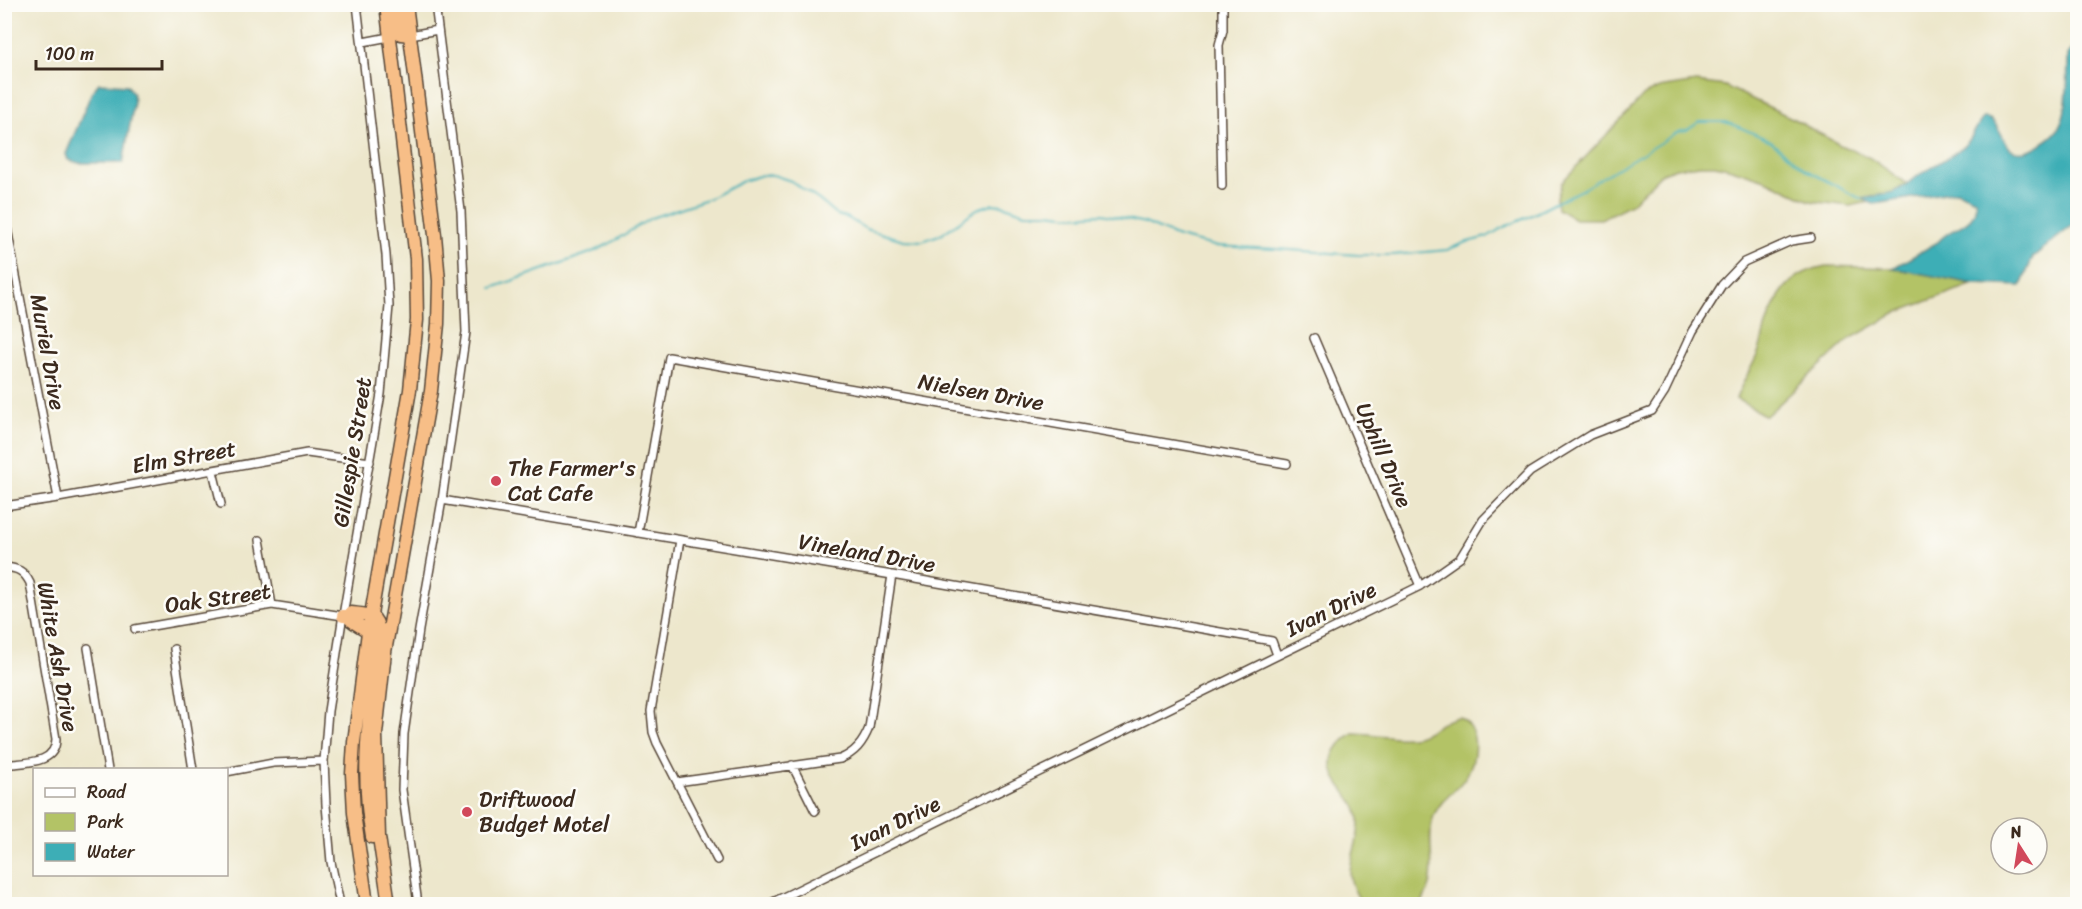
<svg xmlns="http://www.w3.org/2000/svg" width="2082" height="909" font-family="Sriracha,sans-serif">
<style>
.green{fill:#b3c366;stroke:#777642;stroke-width:1.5}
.water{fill:#3daeb6;stroke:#3c6c6a;stroke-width:1.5}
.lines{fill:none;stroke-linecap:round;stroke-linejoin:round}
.stream{stroke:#3daeb6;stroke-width:2}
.minor-casing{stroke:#564638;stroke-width:10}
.trunk-casing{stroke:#564638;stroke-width:15}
.minor{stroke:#fff;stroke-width:7}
.trunk{stroke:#f7be87;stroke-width:12}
.poi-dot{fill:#d1495b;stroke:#fdfcf7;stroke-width:2}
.labels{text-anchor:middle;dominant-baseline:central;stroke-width:5;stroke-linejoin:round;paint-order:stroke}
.street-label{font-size:22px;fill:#3b2a1e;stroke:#fdfcf7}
.poi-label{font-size:22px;fill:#3b2a1e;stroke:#fdfcf7;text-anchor:start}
</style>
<rect width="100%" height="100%" fill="#fdfcf7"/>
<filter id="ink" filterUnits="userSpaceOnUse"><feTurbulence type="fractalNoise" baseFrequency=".0167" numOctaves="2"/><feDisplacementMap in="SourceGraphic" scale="12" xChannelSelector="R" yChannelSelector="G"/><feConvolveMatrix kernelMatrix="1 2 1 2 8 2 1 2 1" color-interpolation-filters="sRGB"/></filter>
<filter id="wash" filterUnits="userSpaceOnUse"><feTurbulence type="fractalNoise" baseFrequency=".008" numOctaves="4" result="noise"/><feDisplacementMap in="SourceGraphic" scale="24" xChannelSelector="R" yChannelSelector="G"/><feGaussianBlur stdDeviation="1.35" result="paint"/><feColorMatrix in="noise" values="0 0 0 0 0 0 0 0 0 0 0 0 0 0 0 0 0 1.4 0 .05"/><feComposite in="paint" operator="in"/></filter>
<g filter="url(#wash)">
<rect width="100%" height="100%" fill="#ede7cc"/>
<path class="green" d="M1696,82L1725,86L1792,118L1840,145L1870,158L1907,184L1893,192L1863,199L1869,202L1850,206L1810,201L1768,181L1732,169L1715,165H1700L1676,168L1662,173L1631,204L1601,219H1575L1558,209L1557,198L1562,182L1644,95L1659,88Z
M1828,266L1893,268L1974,284L1898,312L1848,340L1766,416L1736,399C1742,382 1752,368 1758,353C1762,344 1763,334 1766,326C1777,292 1792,271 1828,266Z
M1459,717C1480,728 1477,756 1467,775C1458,791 1439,799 1433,818C1427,838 1434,859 1431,879C1431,888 1425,896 1421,904H1363C1336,870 1360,854 1359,820C1358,799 1335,787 1332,767C1330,752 1342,740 1353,733C1372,733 1404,741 1420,735C1434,730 1443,719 1459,717Z"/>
<path class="water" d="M2077,44V222L2033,257L2021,286L1974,284L1893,268L1938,242C1951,225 1980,226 1975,199L1957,191L1874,204L1861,199L1893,192L1903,187C1922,171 1945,161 1964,146C1972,140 1980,118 1984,118C1998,117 2002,141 2010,148C2018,154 2029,151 2036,147C2042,143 2050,139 2055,133C2070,118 2067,73 2068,53Z
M99,83L127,85L133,93L134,102L123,163H79L68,160L66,154L92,92Z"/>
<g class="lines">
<path class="stream" d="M492,288L590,253L609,244L651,218L710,198L743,181L762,175H773L791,181L819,200L837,215L848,218L866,229L904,240L922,241L942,234L977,209L992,204L1002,205L1026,213H1048L1073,216L1101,214L1128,219L1145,223L1178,237L1214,246L1277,249L1358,255H1393L1447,250L1464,243L1487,237L1504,227L1528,217L1581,190L1678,132L1687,130L1699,122H1725L1739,127L1771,141L1806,170L1861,199"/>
</g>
</g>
<g filter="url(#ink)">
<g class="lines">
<defs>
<path id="minor" d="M410,35L438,30
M363,42L389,37
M1222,186L1219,45L1223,30V4
M4,212L58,498
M1314,338L1420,586
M213,471L221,504
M442,500L892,575L1272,641L1277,655
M4,506L58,498L307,453L370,462
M638,533L669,357L1287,464
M260,540L272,605
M680,540L651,711L653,732L657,743L717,860
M4,567C18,568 24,571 30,583L56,739C56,765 24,762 4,765
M135,629L272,605L343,616
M88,648L108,770
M174,649L193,770
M792,765L815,811
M226,772L273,763L324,761
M677,782L840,759C855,753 863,743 869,728L892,575
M4,900L5,904
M340,904L331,862L326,805L324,761L328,711L342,621L381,394L389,306L386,255L357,4
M418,904L402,790L404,734L419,630L442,500L466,332L461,211L435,4
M769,904L1420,586L1460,558L1483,520L1530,472L1590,435L1652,411L1665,391L1693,331L1722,285L1744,262L1791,241L1811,238"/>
<path id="trunk" d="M396,4L401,34L410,35
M343,616H347L351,613C369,615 377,613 379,633C371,706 359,763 372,837
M347,616C353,624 361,625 368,632
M367,904L354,813L352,774L354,742L368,632L410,390L417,320L416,259L386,4
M389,904L379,837L376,734L385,652L431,391L438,324L439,281L435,235L406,4"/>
</defs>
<use href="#minor" class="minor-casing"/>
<use href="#trunk" class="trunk-casing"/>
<use href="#minor" class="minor"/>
<use href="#trunk" class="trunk"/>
</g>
</g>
<g class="poi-dot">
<circle cx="496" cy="481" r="6"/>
<circle cx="467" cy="812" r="6"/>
</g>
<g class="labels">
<g class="street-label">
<text transform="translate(48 352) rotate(80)">Muriel Drive</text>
<text transform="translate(981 392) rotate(10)">Nielsen Drive</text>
<text transform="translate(352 452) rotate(-81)">Gillespie Street</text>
<text transform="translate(1384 455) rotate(67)">Uphill Drive</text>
<text transform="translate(184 457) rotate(-10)">Elm Street</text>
<text transform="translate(867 553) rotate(10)">Vineland Drive</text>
<text transform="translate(218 598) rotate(-8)">Oak Street</text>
<text transform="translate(1331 609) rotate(-26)">Ivan Drive</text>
<text transform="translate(58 657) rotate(80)">White Ash Drive</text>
<text transform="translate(895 823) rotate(-26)">Ivan Drive</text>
</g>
<g class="poi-label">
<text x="508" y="468">The Farmer's<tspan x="508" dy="25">Cat Cafe</tspan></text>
<text x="479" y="799">Driftwood<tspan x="479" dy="25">Budget Motel</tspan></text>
</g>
</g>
<rect width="2082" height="909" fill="none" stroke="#fdfcf7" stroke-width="24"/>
<rect x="33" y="768" width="195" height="108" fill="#fdfcf7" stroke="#afa8a0" stroke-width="1.5"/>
<rect x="45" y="788" width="30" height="9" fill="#ffffff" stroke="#afa8a0" stroke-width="1.5"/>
<text x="87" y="798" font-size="18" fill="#3b2a1e">Road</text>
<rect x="45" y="813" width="30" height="18" fill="#b3c366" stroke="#afa8a0" stroke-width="1.5"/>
<text x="87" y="828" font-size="18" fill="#3b2a1e">Park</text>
<rect x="45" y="843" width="30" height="18" fill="#3daeb6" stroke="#afa8a0" stroke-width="1.5"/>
<text x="87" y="858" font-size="18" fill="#3b2a1e">Water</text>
<g transform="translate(2019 846) rotate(348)"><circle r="28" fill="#fdfcf7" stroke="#afa8a0" stroke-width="1.5"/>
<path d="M0-4.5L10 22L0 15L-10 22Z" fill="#d1495b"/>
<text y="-9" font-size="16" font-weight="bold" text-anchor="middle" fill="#3b2a1e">N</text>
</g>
<path d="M36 60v9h126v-9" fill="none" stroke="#3b2a1e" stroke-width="3"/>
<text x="45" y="60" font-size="18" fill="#3b2a1e" stroke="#fdfcf7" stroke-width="4.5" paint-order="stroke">100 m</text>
</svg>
